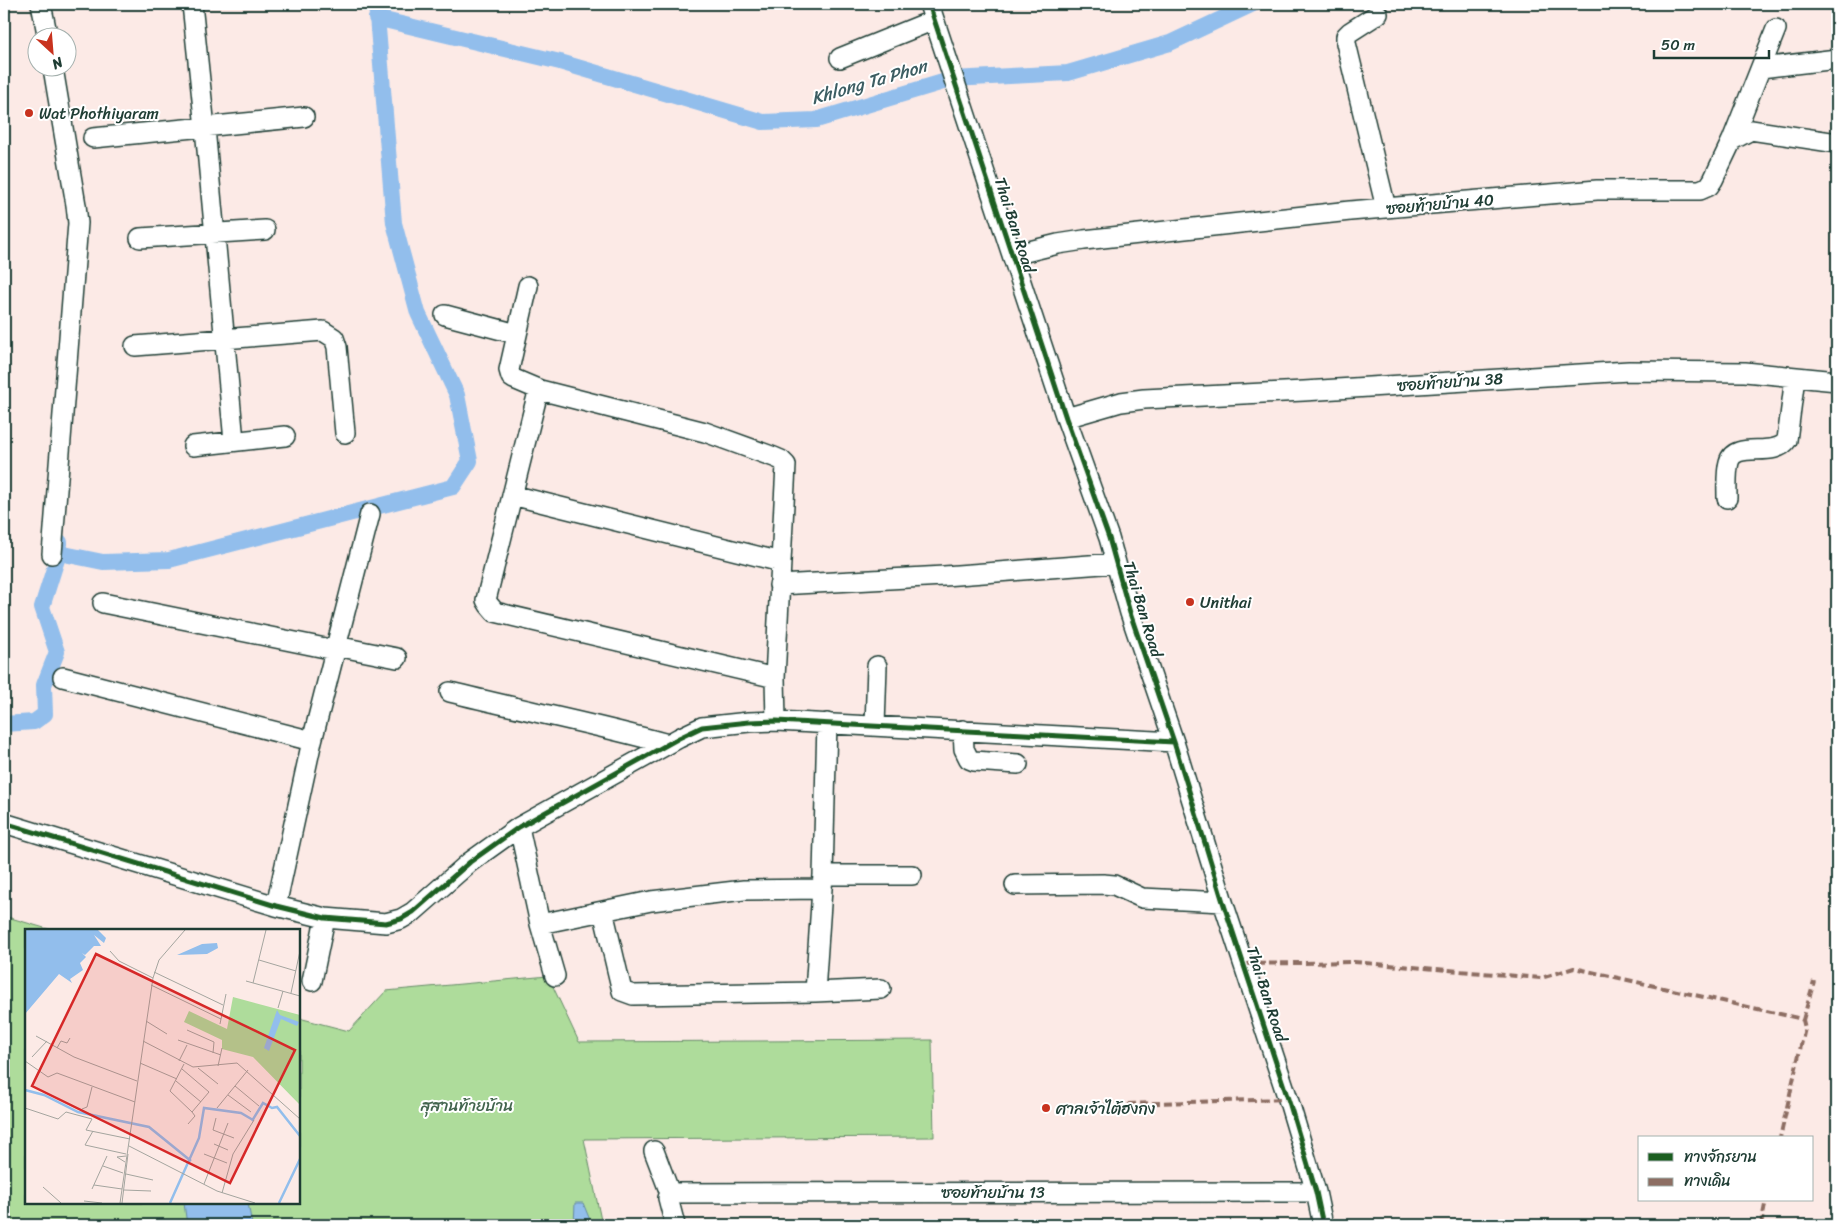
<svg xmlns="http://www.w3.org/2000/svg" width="1841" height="1229" font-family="Sriracha,'Playpen Sans Thai',sans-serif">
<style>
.green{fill:#aedc9b;stroke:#668c68}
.water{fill:#92beec;stroke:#648aa2}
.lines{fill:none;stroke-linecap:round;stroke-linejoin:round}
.canal{stroke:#92beec;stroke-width:16}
.minor-casing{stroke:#1f3d34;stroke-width:22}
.minor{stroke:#fff;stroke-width:19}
.quiet{stroke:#8d6e63;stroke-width:4;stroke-dasharray:8 4;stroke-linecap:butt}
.cycleway-casing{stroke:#fff;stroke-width:8}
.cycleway{stroke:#1b5e20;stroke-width:5}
.poi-dot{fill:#c8321e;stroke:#fff;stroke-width:2}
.labels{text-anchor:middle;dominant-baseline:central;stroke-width:4;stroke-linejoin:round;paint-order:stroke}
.poi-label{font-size:16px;fill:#1f3d34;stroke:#fff;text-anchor:start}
.street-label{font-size:16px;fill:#1f3d34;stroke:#fff}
.park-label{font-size:16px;fill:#43654e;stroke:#fff}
.water-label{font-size:18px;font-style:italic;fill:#3c5d62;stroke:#fff}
.inset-river{fill:none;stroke:#92beec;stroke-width:2.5}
.inset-road{fill:none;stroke:#a4a59f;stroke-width:1}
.view{fill:#d62828;fill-opacity:0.15;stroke:#d62828;stroke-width:2.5}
.inset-edge{fill:none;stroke:#1f3d34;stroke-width:2.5}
</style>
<rect width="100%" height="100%" fill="#fceae6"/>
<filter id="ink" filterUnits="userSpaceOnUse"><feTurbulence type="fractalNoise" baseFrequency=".02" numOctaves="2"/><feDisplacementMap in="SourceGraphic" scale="10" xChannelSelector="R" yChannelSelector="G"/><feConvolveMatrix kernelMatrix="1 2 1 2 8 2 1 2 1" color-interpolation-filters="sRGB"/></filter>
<g filter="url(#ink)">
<path class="green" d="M4,916L51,930H26V1203H299V1018L349,1031L386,991L548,976L579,1042L932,1040L934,1137L584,1139L602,1225H4Z"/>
<path class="water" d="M184,1203H248L252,1225H187Z
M575,1203H583L592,1225H574Z"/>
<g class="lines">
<path class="canal" d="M376,18L560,62L763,122L816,120L953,79L1068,73L1170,43L1253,4
M59,553L103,562L169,560L453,487L470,461L457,395L418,313L394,223L376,4
M4,724L34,722L45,714L44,685L57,652L42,607L59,553L60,542"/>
<defs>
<path id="minor" d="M41,4L48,38
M192,4L205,128L234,441
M929,4L1066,418L1109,538L1130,613L1174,742L1223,902L1290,1105L1316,1192L1323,1225
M1378,14L1350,32L1346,36V43L1386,208
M840,58L934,20
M1761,68L1837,59
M93,138L304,117
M1732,140L1776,29
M140,238L265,230
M1013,255L1058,244L1084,240L1350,211L1597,190H1700L1709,186L1713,180L1732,140L1751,130L1837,143
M528,286L509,370L511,377L514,379L540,390
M445,315L517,334
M135,346L323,331L334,338L337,347L345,433
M1066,418L1121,402L1144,399L1304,391L1629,371L1745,372L1837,381
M193,446L285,436
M512,495L781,562
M1727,498C1727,487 1726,473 1729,462C1734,440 1775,459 1787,440L1795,377
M52,554L78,223L76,205L53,68
M779,585L944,576L1116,563
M103,603L335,650
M336,646L397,658
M63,677L312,741
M775,678L495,612L489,605L486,600L536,400L540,390L705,432L774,457L781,460L786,465L775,678L776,721
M450,692C522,710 595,724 668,744
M875,726L877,666
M963,730L964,749L969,759L974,761L1018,764
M4,823L276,906L325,918L386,923L401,919L413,912L470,862L519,827L679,738L702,727L749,722L776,721L1174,742
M519,827L540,924L555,976
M823,875L827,723
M1015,885L1103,884L1114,885L1142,898L1223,902
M276,906L312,741L370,514
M603,911L622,991L633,995L815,992L881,989
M540,924L651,901L744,890L822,889L823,875H912
M312,981L325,918
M815,992L822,889
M654,1151L670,1193L668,1198L675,1225
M670,1193L1316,1192"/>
</defs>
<use href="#minor" class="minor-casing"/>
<use href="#minor" class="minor"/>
<path class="quiet" d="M1245,964L1354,962L1541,978L1574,968L1798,1018L1803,1020L1805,1028L1780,1138
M1803,1020L1814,981
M1092,1105L1288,1099
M1761,1225L1766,1200"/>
<defs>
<path id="cycleway" d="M929,4L1066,418L1109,538L1130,613L1174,742L1223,902L1290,1105L1316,1192L1323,1225
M4,823L276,906L325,918L386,923L401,919L413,912L470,862L519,827L679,738L702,727L749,722L776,721L1174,742"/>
</defs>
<use href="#cycleway" class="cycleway-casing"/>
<use href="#cycleway" class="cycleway"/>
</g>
</g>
<g class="poi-dot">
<circle cx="29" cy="113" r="5"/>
<circle cx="1190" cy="602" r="5"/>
<circle cx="1046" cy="1108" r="5"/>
</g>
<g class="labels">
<g class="poi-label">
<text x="39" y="113">Wat Phothiyaram</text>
<text x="1200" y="602">Unithai</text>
<text x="1056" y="1108">ศาลเจ้าไต้ฮงกง</text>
</g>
<g class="street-label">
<text transform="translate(1440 204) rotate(-5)">ซอยท้ายบ้าน 40</text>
<text transform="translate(1015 225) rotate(72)">Thai Ban Road</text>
<text transform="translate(1450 382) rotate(-4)">ซอยท้ายบ้าน 38</text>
<text transform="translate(1143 609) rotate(73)">Thai Ban Road</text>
<text transform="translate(1267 994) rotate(72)">Thai Ban Road</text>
<text x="993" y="1192">ซอยท้ายบ้าน 13</text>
</g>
<g class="park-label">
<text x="467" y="1105">สุสานท้ายบ้าน</text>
</g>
<g class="water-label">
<text transform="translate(869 82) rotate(-16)">Khlong Ta Phon</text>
</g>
</g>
<g transform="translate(25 929)">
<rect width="275" height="275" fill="#fceae6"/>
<path d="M208,68L275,86L274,175L228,128L197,120V111L159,93L164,82L202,100Z" fill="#aedc9b"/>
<path d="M0,1H73L81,9L79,14L69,6L76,17H69L60,26L57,24L61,28L55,34L58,41L45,50L47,54L34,45L0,85ZM192,14L193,19L182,25L152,26L177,15ZM252,81L255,86L274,93L272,97L256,90L244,122L239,119Z" fill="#92beec"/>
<path class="inset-river" d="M0,161L19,166L53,183L124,198L166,232M227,192L238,174L247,179L252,178L275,207M145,274L174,209L179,179L216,184L228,191M254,274L275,230"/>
<path class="inset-road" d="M85,22L94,32L128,49M234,31L271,42M129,43L198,76M221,52L275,67M228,54L241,1M126,56L196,90M266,64L275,22M253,79L258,62M121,92L142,105M195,95L201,65M162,101L189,113L188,124M11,107L49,128L112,152M153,111L196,126M118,112L168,138L212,134L275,190M32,119L36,112L42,114L45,109M7,128L22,112M0,132L23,148L32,144L110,173M154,132L162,116M115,134L152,150M193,137L197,119M173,139L193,155M157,140L184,163L167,183L145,162L159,135M151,152L176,173M210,157L234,177M203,166L226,183M0,179L33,190L41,183L67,190L61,201L105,210M192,179L223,141M57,180L62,178L67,158M191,189L188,201L209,209M163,195L170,187L167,183M68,202L60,216L101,225M189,215L203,221M104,217L192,262L230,274M179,225L202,234M100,233L92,228L101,227M78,237L98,244M101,245L128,251M179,255L203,194M69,256L97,260M18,258L36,274M67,260L82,227M99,261L126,262M197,264L208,225L229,191M59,272L77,274M95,274L128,49L134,31L160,1M97,274L103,225"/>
<path class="view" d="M71,25L270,121L205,254L7,157Z"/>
<rect width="275" height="275" class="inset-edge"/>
</g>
<rect width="1841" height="1229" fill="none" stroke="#fff" stroke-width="20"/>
<rect x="10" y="10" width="1821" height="1209" fill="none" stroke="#1f3d34" stroke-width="2" filter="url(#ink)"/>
<rect x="1638" y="1136" width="175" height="65" fill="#ffffff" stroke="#a5b1ae"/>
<rect x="1648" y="1153" width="25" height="8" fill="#1b5e20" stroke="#a5b1ae"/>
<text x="1684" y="1162" font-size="15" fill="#1f3d34">ทางจักรยาน</text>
<rect x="1648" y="1178" width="25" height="8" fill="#8d6e63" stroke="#a5b1ae"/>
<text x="1684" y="1186" font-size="15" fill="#1f3d34">ทางเดิน</text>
<g transform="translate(52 52) rotate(154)"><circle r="24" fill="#ffffff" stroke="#a5b1ae"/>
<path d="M0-4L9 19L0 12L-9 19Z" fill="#c8321e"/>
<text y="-8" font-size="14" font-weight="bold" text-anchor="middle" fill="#1f3d34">N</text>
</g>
<path d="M1654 50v8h115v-8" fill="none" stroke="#1f3d34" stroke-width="2.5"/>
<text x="1661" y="50" font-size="15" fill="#1f3d34" stroke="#ffffff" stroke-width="4" paint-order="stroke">50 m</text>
</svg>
